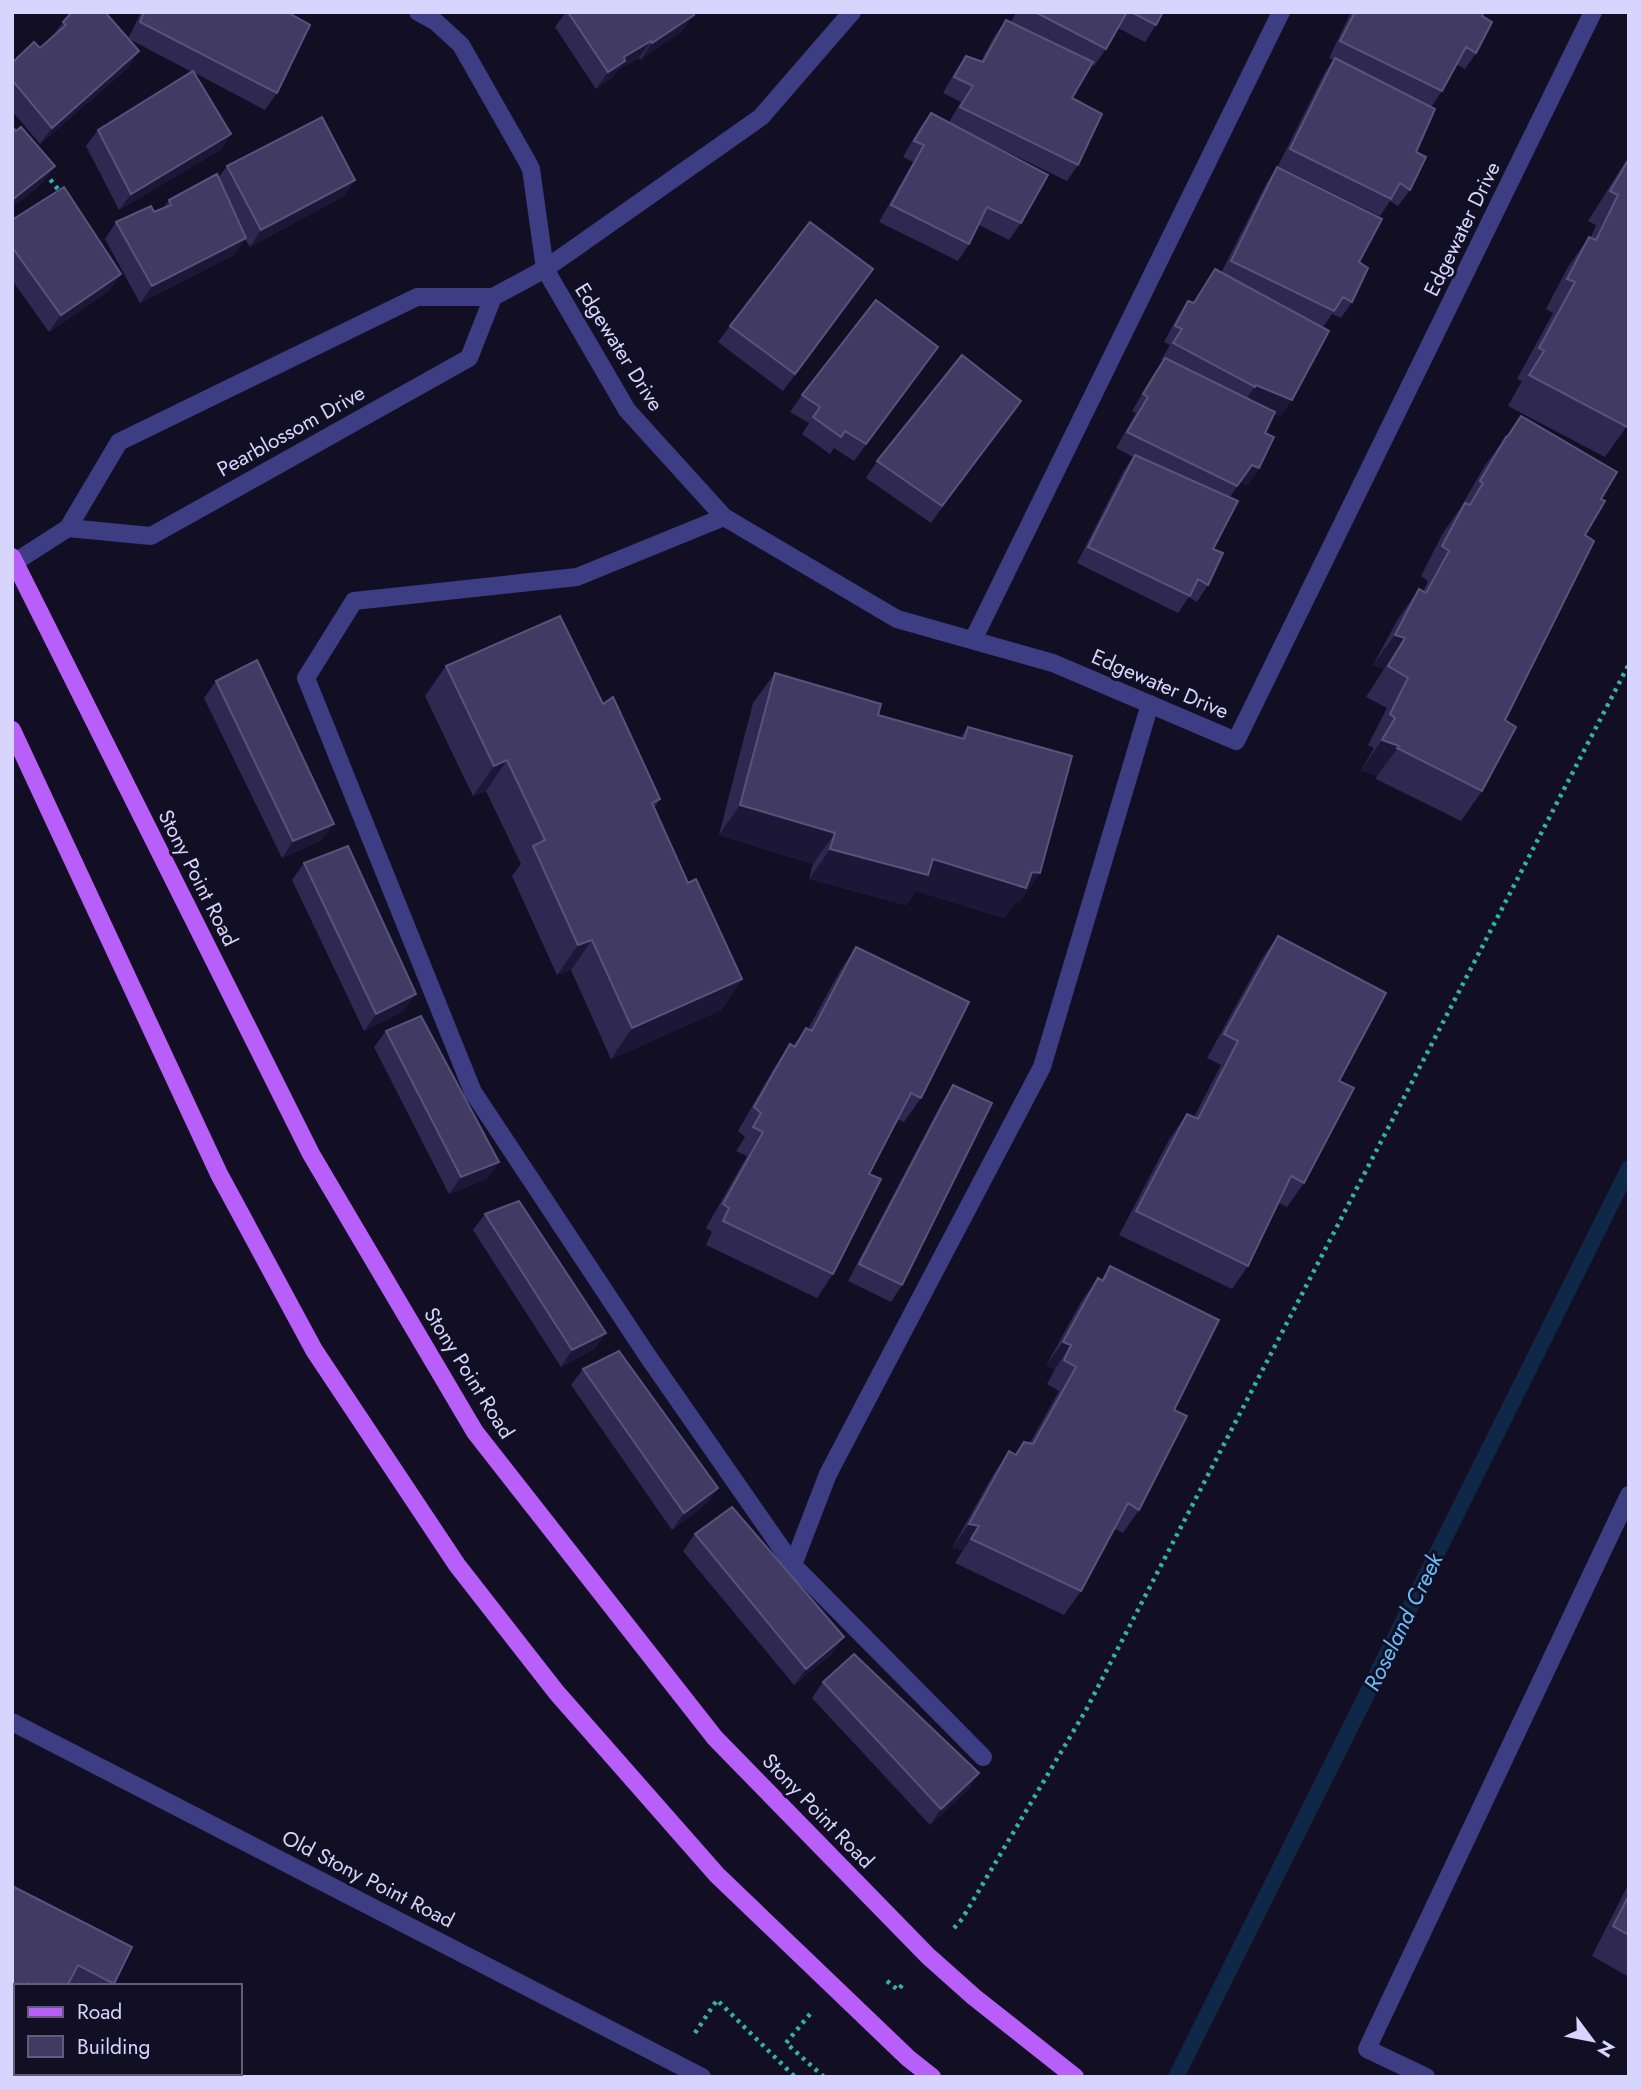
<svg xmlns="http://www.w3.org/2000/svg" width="1641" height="2089" font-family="Jost,sans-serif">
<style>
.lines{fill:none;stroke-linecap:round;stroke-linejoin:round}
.stream{stroke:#102848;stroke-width:16}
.path{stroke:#33b2a4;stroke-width:4.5;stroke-dasharray:3.5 5;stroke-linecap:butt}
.minor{stroke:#3c3d82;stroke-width:18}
.major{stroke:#b85ffa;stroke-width:18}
.wall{fill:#2f2951}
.shaded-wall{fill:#1c1737}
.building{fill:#413b64;stroke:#58537c;stroke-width:2}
.labels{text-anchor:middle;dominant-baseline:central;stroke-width:6;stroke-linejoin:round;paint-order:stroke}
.street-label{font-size:21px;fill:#d7d4fe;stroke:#120f24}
.water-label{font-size:23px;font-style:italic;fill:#65bdfa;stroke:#120f24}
</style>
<rect width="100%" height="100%" fill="#120f24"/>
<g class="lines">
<path class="stream" d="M1176,2077L1629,1168"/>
<path class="path" d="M45,173L61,193
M954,1928L962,1919L1086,1710L1629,664
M887,1981L898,1990L903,1984
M810,2014L786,2043L824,2077
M695,2033L717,2000L795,2077"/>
<path class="minor" d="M418,12L436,22L461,45L527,161L531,169L545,269L627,410L724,517L897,619L1053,663L1236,741L1593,12
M724,517L577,577L354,601L306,678L473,1092L647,1355L793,1565L983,1757
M68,528L151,536L469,358L493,297
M12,564L68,528L119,442L417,297H493L545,269L761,117L852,12
M973,640L1281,12
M793,1565L828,1474L1042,1067L1150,704
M12,1722L702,2077
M1426,2077L1367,2049L1629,1495"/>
<path class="major" d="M12,557L311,1154L475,1432L715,1738L928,1956L974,1997L1075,2077
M12,730L219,1174L314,1350L457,1565L557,1693L717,1875L908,2058L932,2077"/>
</g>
<path class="wall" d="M141,12H287L277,93L265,110L195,73L231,134L220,150L119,210L86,146L98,130L192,72L129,39L128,68L40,144L12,111V63L40,48L51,38L63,22L128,39Z
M566,12H692L682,31L640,60L639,58L618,70L613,77L596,89L555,27Z
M1016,12H1163L1156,25L1145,42L1118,28L1106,49L1094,66L1091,64L1072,98L1078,165L1067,181L978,138L1021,223L1009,240L979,225L969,244L958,261L879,222L913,162L903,157L919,129L931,113L949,122L961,102L943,93L955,72L966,56L981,61L994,37L1006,20L1011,22Z
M1351,12H1484L1482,16L1476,53L1465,69L1456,64L1442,91L1431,107L1416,152L1410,190L1398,206L1390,201L1380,216L1278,166L1324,74L1333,60L1329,58Z
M1629,156V423L1605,457L1508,406L1522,381L1517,379L1553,313L1546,309L1568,267L1589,237H1591L1596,225L1588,221Z
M227,166L344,196L250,247L245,239L234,255L140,303L105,239L116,222L163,208L169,200L218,178Z
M1277,167L1359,262L1352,302L1341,318L1332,314L1323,327L1309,320L1281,416L1274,414L1265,433L1259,468L1248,485L1240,482L1230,497L1213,549L1208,585L1197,602L1189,597L1178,613L1077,563L1123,472L1133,457L1116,448L1136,413L1132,411L1153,375L1163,361L1161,360L1170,345L1164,342L1177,318L1188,301L1193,303L1215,269L1221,273L1266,184Z
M12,220L110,290L49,332L12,280Z
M861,286L783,391L718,342L730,326Z
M938,347L854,461L834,448L830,454L802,434L809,423L790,412L802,395Z
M1021,401L931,523L866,478L877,461Z
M1521,416L1601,499L1505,720L1482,791L1461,821L1376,779L1377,776L1361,770L1374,748L1368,745L1387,708L1366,697L1384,669L1373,665L1398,619L1419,589L1423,591L1428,581L1421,576L1443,533L1461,507L1484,467Z
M446,666L603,704L660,799L654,808L688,883L742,979L721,1010L611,1059L571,970L557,975L512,876L521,864L486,791L473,796L425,696Z
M775,673L878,715L960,738L968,727L1040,873L1019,903H1015L1004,918L916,891L906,905L809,879L813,864L719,835L753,703Z
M216,681L322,840L282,858L204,698Z
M304,863L404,1011L364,1031L292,880Z
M1278,936L1339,1081L1304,1183L1287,1207L1279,1203L1248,1266L1232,1289L1119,1235L1170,1138L1187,1114L1194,1117L1221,1065L1207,1058L1261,960Z
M856,947L921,1098L904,1122L897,1119L869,1174L833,1274L817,1298L706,1245L712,1232L706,1228L747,1156L736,1151L745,1137L738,1131L774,1068L790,1044L793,1046L806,1028L808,1029L840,971Z
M386,1031L499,1162L487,1179L449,1194L374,1047Z
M953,1085L902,1285L891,1302L848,1281L942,1102Z
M485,1214L606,1333L594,1349L561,1367L473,1230Z
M1110,1266L1174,1410L1139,1510L1123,1533L1115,1529L1081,1591L1064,1615L955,1563L963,1550L952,1548L993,1475L1009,1451L1015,1454L1024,1442L1030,1443L1059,1391L1047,1384L1055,1369L1046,1366L1081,1302L1098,1278L1101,1280Z
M583,1369L718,1488L706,1504L672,1530L571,1385Z
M695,1534L832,1654L794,1685L683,1551Z
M823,1682L979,1773L968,1790L930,1825L812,1698Z
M1629,1883V1977L1592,1956Z
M12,1886L114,1984L112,1986H74L69,1983L67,1986H16V2006L12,2011Z"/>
<path class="shaded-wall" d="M694,15L682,31L640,60L652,43Z
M651,41L639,58L618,70L613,77L596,89L608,72L624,57Z
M139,51L128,68L40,144L52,128Z
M231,134L220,150L119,210L131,194Z
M55,166L43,183L12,208V200Z
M355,180L344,196L250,247L261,230Z
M246,238L234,255L140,303L152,286Z
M121,274L110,290L49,332L61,315Z
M1256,385L1292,400L1281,416L1245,401Z
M1252,465L1259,468L1248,485L1240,482Z
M1395,635L1405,638L1384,669L1373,665Z
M1382,740L1399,746L1377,776L1361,770Z
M507,760L486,791L473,796L494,766Z
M740,805L835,833L813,864L719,835Z
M334,824L322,840L282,858L293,841Z
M830,849L933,859L1040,873L1019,903H1015L1004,918L916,891L906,905L809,879Z
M592,940L571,970L557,975L578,945Z
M742,979L721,1010L611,1059L632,1028Z
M416,994L404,1011L364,1031L376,1014Z
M499,1162L487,1179L449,1194L461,1177Z
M606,1333L594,1349L561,1367L572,1350Z
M1063,1342L1071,1345L1055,1369L1046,1366Z
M718,1488L706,1504L672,1530L684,1513Z
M969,1524L979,1526L963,1550L952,1548Z
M844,1637L832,1654L794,1685L806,1669Z
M979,1773L968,1790L930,1825L941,1809Z"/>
<path class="building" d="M72,12H105L139,51L52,128L12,80V63L34,42L40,48L66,25L63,22Z
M144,12H287L310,25L277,93L140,22Z
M568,12H692L694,15L652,43L651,41L624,57L625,61L608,72Z
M1035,12H1127L1106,49Z
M1131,12H1163L1156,25Z
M1355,12H1484L1482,16L1492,22L1476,53L1466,47L1442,91L1340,41Z
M1006,20L1093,62L1072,98L1102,114L1078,165L960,107L973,86L954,77L966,56L983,62Z
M1335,58L1435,109L1416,152L1426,157L1410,190L1400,183L1391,199L1290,149Z
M193,71L231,134L131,194L98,130Z
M931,113L1048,175L1021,223L987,207L969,244L891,205L924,145L914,141Z
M322,117L355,180L261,230L227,166Z
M12,126L16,131L21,127L55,166L12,200Z
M1629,159V423L1627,427L1529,375L1544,351L1539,348L1575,282L1567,279L1589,237L1596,240L1618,195L1610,191Z
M1277,167L1382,219L1359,262L1368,268L1352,302L1343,297L1334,311L1231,261Z
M217,174L246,238L152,286L116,222L151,206L154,212L171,205L169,200Z
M64,187L121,274L61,315L12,247V220Z
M810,222L873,269L795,374L730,326Z
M1215,269L1329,331L1292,400L1256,385L1255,387L1173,343L1182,329L1175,326L1188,301L1194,303Z
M876,300L938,347L866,444L845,431L841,437L813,417L820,407L802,395Z
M962,355L1021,401L942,506L877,461Z
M1165,358L1275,412L1265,433L1274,437L1259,468L1252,465L1237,486L1127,432L1148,397L1143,394Z
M1521,416L1617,472L1601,499L1605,501L1585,535L1594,541L1505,720L1516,727L1482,791L1397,748L1399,746L1382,740L1395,718L1390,714L1408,678L1388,666L1405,638L1395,635L1419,589L1426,593L1449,551L1442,546L1465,503L1470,505L1483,483L1480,481L1506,437L1508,436Z
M1135,455L1238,501L1213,549L1223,553L1208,585L1198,579L1190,596L1088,547Z
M560,616L603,704L613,697L660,799L652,803L688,883L696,879L742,979L632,1028L592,940L578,945L533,846L545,840L507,760L494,766L446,666Z
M257,660L334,824L293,841L216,681Z
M775,673L881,704L878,715L964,739L968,727L1072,756L1040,873L1032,872L1026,888L933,859L928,875L830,849L835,833L740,805Z
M348,846L416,994L376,1014L304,863Z
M1278,936L1386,993L1339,1081L1354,1088L1304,1183L1291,1176L1248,1266L1136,1211L1187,1114L1198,1119L1238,1041L1224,1034Z
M856,947L969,1002L921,1098L911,1093L869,1174L881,1179L833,1274L723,1221L729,1208L723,1204L763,1132L753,1127L761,1113L754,1107L790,1044L795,1047L806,1028L812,1031Z
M421,1016L499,1162L461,1177L386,1031Z
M953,1085L992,1103L902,1285L859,1264Z
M519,1201L606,1333L572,1350L485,1214Z
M1110,1266L1219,1320L1174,1410L1187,1416L1139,1510L1128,1503L1081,1591L971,1539L979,1526L969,1524L1009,1451L1016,1455L1024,1442L1033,1444L1076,1367L1064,1360L1071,1345L1063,1342L1098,1278L1103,1281Z
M619,1351L718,1488L684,1513L583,1369Z
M732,1507L844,1637L806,1669L695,1534Z
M854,1654L979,1773L941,1809L823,1682Z
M12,1886L132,1947L114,1984L78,1965L67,1986H46L43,1984L42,1986H33L28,1983L27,1986H16V1999L12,1998Z
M1629,1895V1935L1613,1926Z"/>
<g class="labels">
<g class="street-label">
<text transform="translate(1462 229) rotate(-64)">Edgewater Drive</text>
<text transform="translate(619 347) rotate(58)">Edgewater Drive</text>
<text transform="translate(291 431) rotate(-29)">Pearblossom Drive</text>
<text transform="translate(1160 684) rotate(23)">Edgewater Drive</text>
<text transform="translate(198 878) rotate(63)">Stony Point Road</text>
<text transform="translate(469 1373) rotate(58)">Stony Point Road</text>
<text transform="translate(818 1811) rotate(46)">Stony Point Road</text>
<text transform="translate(368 1879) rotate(27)">Old Stony Point Road</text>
</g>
<g class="water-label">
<text transform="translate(1403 1622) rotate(-64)">Roseland Creek</text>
</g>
</g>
<rect width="1641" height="2089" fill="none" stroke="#d7d4fe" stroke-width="28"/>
<rect x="14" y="1984" width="228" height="91" fill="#120f24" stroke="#615e7b" stroke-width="2"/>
<rect x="28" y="2007" width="35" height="10" fill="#b85ffa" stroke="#615e7b" stroke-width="2"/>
<text x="77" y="2019" font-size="21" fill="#d7d4fe">Road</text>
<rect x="28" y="2036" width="35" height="21" fill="#413b64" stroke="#615e7b" stroke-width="2"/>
<text x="77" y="2054" font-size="21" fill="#d7d4fe">Building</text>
<g transform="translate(1592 2040) rotate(122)" stroke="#120f24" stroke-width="5" paint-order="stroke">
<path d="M0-5L12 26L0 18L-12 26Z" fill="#d7d4fe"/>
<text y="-10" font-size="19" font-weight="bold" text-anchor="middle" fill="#d7d4fe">N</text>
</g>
</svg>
